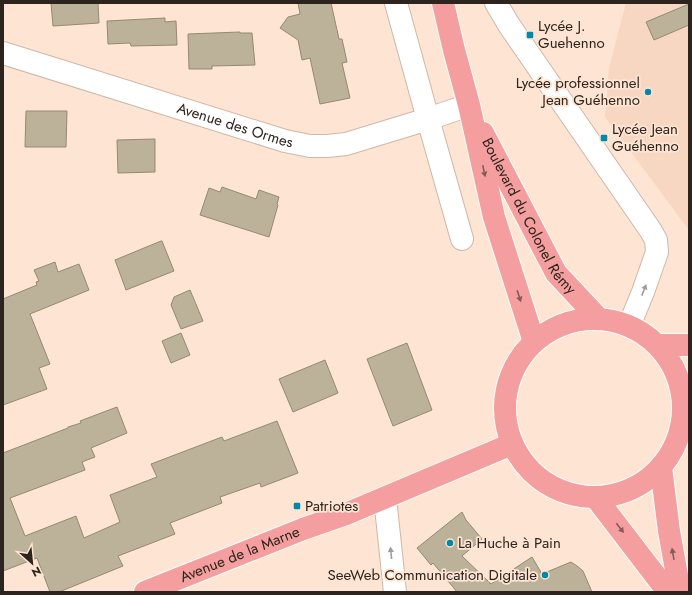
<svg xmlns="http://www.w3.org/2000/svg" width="692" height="595" font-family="Jost,sans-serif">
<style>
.built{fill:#f7d7c2}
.building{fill:#bbb299;stroke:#938a72}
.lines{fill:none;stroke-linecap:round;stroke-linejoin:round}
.minor-casing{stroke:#cfb7a7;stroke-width:24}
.major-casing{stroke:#fff;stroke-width:24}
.minor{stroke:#fff;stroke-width:22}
.major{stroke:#f49e9f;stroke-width:22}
.oneway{fill:#875b58}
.oneway2{fill:#a09c99}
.poi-dot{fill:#0288a9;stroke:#fee4d3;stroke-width:1.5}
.labels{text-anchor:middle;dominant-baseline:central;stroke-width:3.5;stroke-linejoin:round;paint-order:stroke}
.poi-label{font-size:15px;fill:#2d241d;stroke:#fee4d3;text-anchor:start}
.street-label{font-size:15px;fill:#2d241d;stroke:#fee4d3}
</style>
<rect width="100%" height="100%" fill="#fee4d3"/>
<path class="built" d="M626,3H689V230L605,117L609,68Z"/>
<path class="building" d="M51,3H98L99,23L53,26Z
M298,3H331L339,39H342L347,62L342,63L350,98L320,104L310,58L302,60L298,40L280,28L288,17L300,14Z
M689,4V25L654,40L646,22Z
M165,18V22L176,21L177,45L131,46L130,43L108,44L107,21Z
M240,32V33H252L255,65L212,66V69H189L188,34Z
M26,111H67L66,147H25Z
M155,139V172L118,173L117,140Z
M222,187L256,199L259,190L279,197L277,204L278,205L269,237L200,215L209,188L220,192Z
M161,241H162L174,271L126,290L115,260Z
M55,262L58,272L79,264L89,290L30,314L50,364L39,368L47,389L3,405V299L37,285L36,282L39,281L34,270Z
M190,290L203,321L181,329L171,305L174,297Z
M181,333L190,355L171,363L162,341Z
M407,343L432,410L393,426L367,359Z
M325,360L338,393L293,412L279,379Z
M117,407L127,433L91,448L95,457L82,462L85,470L10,498L25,536L76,516L84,538L120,522L110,495L157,477L151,464L222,437L224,441L277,421L298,473L261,487L260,483L220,497L222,503L170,523L175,534L118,556L123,566L59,592H50L37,558L3,571V453L68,428V427L81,423L80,421Z
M462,512L466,520L482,539L462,556L491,584L532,557L542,574L571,562L577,566L583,571L592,592H457L433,563L431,565L417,548Z"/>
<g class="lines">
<defs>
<g id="minor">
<path d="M396,3L428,119L462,239"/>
<path d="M496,3L509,25L651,231L656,240L657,252L643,292L629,326"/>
<path id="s1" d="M3,53L285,141L310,146H327L346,144L428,119L469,105"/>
<path d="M385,498L395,592"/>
</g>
<g id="major">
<path d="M443,3L454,50L469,105L494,217L534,342"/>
<path id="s2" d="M483,133L556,273L599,319"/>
<circle cx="594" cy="408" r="89"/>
<path d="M658,345H689"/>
<path d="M661,467L669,531L680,592"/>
<path d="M596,498L668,592"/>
<path id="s3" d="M145,592L303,529L346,514L512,444"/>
</g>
</defs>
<use href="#minor" class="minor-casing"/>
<use href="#major" class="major-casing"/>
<use href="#minor" class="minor"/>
<use href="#major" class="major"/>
</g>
<defs><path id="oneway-solid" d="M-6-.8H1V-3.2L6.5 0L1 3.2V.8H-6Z"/></defs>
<g class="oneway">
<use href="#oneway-solid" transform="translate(484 171) rotate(78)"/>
<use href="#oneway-solid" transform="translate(519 296) rotate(72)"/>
<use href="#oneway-solid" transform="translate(620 528) rotate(52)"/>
<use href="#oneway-solid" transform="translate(673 554) rotate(-100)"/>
</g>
<g class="oneway2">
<use href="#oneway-solid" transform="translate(644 290) rotate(-69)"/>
<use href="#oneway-solid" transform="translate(391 553) rotate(-96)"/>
</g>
<g class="poi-dot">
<rect x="526" y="31" width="8" height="8" rx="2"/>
<circle cx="648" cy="92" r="4"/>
<rect x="600" y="134" width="8" height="8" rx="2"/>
<rect x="293" y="502" width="8" height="8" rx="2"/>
<circle cx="450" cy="543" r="4"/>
<circle cx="545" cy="575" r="4"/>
</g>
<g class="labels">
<g class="poi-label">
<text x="538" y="26">Lycée J.<tspan x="538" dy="17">Guehenno</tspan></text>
<text x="640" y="83" text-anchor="end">Lycée professionnel<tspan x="640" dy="17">Jean Guéhenno</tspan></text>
<text x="612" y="129">Lycée Jean<tspan x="612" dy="17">Guéhenno</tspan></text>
<text x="305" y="506">Patriotes</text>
<text x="458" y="543">La Huche à Pain</text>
<text x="537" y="575" text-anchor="end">SeeWeb Communication Digitale</text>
</g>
<g class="street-label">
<text stroke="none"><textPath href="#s1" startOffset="243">Avenue des Ormes</textPath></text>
<text stroke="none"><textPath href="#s2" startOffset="95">Boulevard du Colonel Rémy</textPath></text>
<text stroke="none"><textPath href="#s3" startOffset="102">Avenue de la Marne</textPath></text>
</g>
</g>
<rect width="692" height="595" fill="none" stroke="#2d241d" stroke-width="8"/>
<g transform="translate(32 563) rotate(153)" stroke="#fee4d3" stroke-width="3" paint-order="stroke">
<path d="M0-3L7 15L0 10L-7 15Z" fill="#2d241d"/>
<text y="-6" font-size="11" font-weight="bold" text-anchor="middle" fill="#2d241d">N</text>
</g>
</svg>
